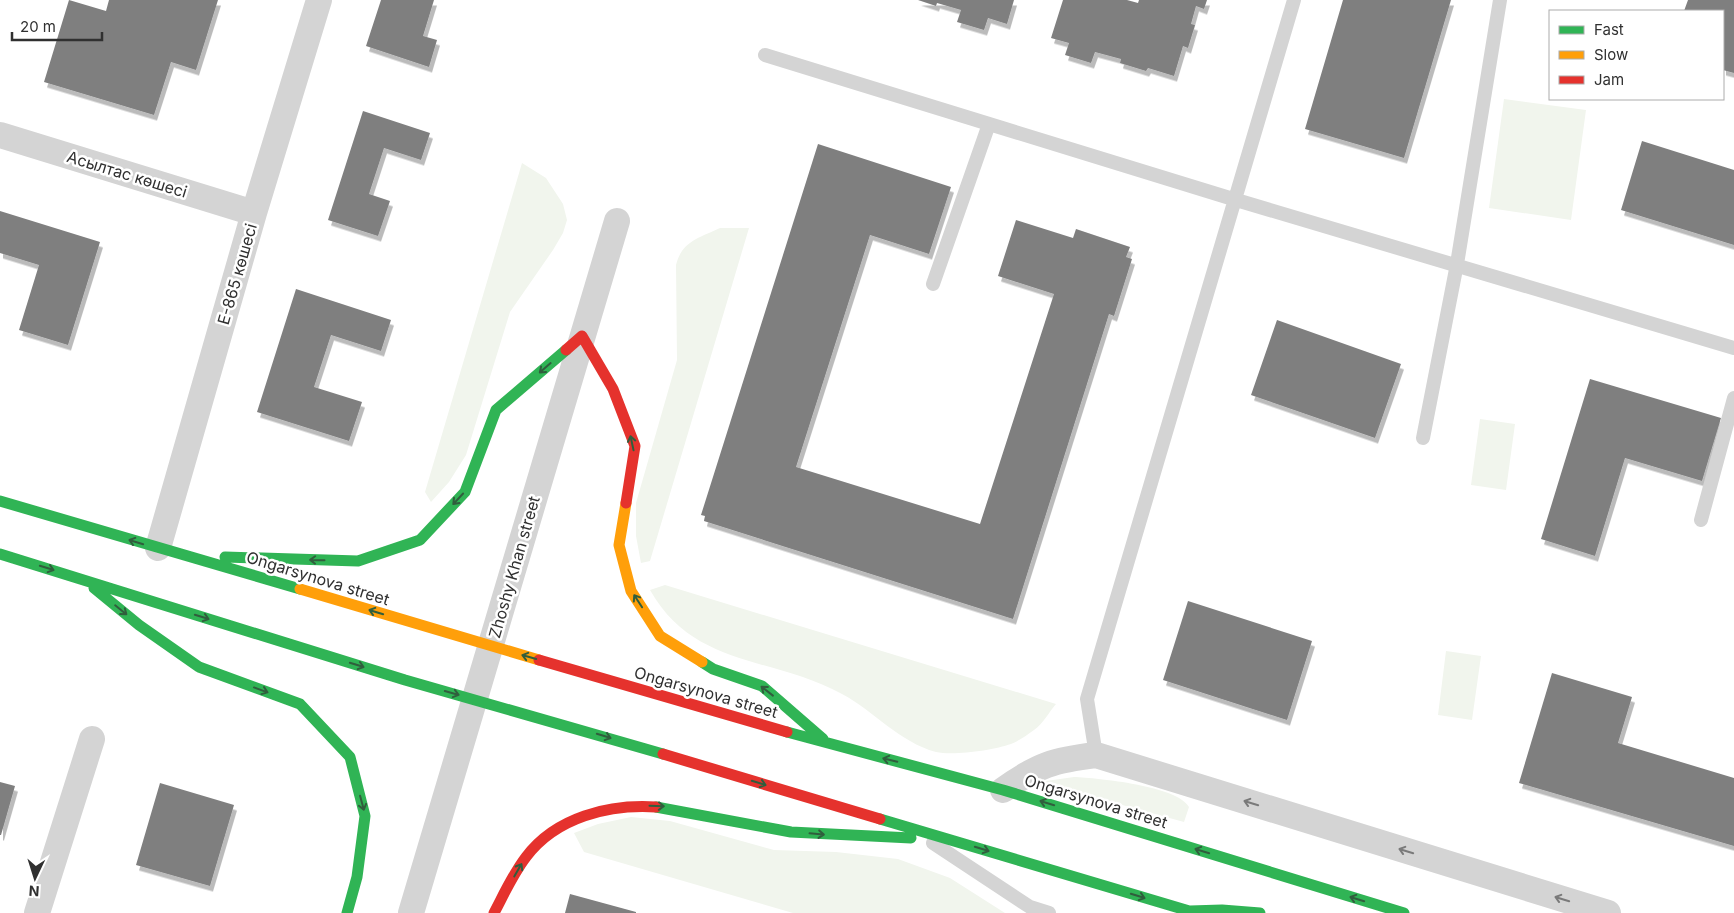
<svg xmlns="http://www.w3.org/2000/svg" width="1734" height="913" font-family="Inter,sans-serif">
<style>
.green{fill:#f1f5ed}
.building{fill:#7f7f7f;filter:url(#shadow)}
.lines{fill:none;stroke-linecap:round;stroke-linejoin:round}
.lane{stroke:#d4d4d4;stroke-width:14}
.street{stroke:#d4d4d4;stroke-width:26}
.fast{stroke:#30b455;stroke-width:11}
.slow{stroke:#ff9f0a;stroke-width:11}
.jam{stroke:#e5322d;stroke-width:11}
.oneway{stroke:#305e3d}
.oneway2{stroke:#7a7a7a}
.labels{text-anchor:middle;dominant-baseline:central;stroke-width:5;stroke-linejoin:round;paint-order:stroke}
.street-label{font-size:16px;fill:#303030;stroke:#fff}
</style>
<defs>
<filter id="shadow"><feDropShadow dx="3" dy="5.5" stdDeviation="0" flood-color="#0004"/></filter>
</defs>
<rect width="100%" height="100%" fill="#fff"/>
<path class="green" d="M1504,99L1586,110L1571,220L1489,208Z
M522,163L546,178L563,204L567,220L563,233L553,250L510,312L466,455L449,482L431,502L425,492Z
M720,228H749L650,561L641,563L636,536V503L677,360L676,265C682,241 699,238 720,228Z
M1480,419L1515,424L1506,490L1471,485Z
M665,585L1056,704C1049,712 1043,724 1034,730C1027,735 1019,741 1011,744C994,750 954,756 936,752C899,742 874,711 842,694C773,656 694,668 650,590Z
M1446,651L1481,656L1472,720L1438,715Z
M1074,777C1098,778 1178,786 1189,807L1184,822L1039,782Z
M631,817L670,821L774,850L836,852L898,859L950,878L1005,913H793L584,852L574,833L598,824Z"/>
<path class="building" d="M69,0L106,11L109,0H218L196,70L171,62L154,115L44,82Z
M381,0H434L423,36L437,40L429,67L366,46Z
M918,0H1014L1007,24L988,18L984,30L957,22L961,10L937,3L936,6Z
M1063,0H1127L1138,3L1139,0H1207L1204,9L1196,6L1191,24L1195,25L1188,48L1183,46L1174,76L1148,68L1146,71L1120,63L1121,59L1095,52L1091,63L1065,55L1069,43L1051,38Z
M1343,0H1451L1404,158L1305,129Z
M1688,0H1734V73L1723,70V11H1684Z
M363,111L430,133L421,160L384,148L369,194L390,201L378,236L328,220Z
M1642,141L1734,170V245L1621,210Z
M818,144L951,187L929,254L870,235L796,467L980,524L1054,294L998,276L1016,220L1073,238L1076,229L1130,247L1126,257L1132,259L1114,316L1109,314L1013,619L704,521L705,516L701,515Z
M0,211L100,242L68,345L19,330L39,265L0,253Z
M296,289L391,320L381,351L331,335L314,387L362,402L349,441L257,412Z
M1277,320L1401,364L1375,438L1251,395Z
M1590,379L1721,418L1702,481L1625,458L1595,556L1541,539Z
M1188,601L1312,641L1287,720L1163,680Z
M1552,673L1632,697L1618,743L1734,778V846L1519,783Z
M0,782L15,786L1,835H0Z
M160,783L234,805L210,886L136,865Z
M570,894L636,912V913H565Z"/>
<g class="lines">
<path class="lane" d="M765,55L1233,199L1734,348
M933,284L989,124
M1423,438L1457,264L1500,0
M1701,520L1734,398
M1096,755L1087,699L1294,0
M933,843L1030,907L1049,913"/>
<path class="street" d="M0,135L254,213
M158,548L254,213L319,0
M1003,790C1038,765 1054,760 1096,755L1608,913
M37,913L92,739
M411,913L617,221"/>
<path class="fast" d="M0,501L300,589
M0,554L405,680L663,754
M225,557L358,561L420,540L465,492L496,410L566,350
M94,588L139,625L199,667L300,704L350,757L365,816L357,877L347,913
M702,662L713,669L762,686L823,739
M787,732L1003,790L1404,913
M656,807L791,832L911,838
M880,819L1196,913
M1190,911L1222,910L1260,913"/>
<path class="slow" d="M626,503L619,545L631,591L660,636L702,662
M300,589L539,660"/>
<path class="jam" d="M566,350L582,336L613,389L635,446L626,503
M539,660L787,732
M663,754L880,819
M494,913C504,894 513,874 526,857C556,817 609,804 656,807"/>
</g>
<defs><path id="oneway-shaft" d="M-6 0H5M1.5-3L5.5 0L1.5 3" fill="none" stroke-width="1.6" stroke-linecap="round" stroke-linejoin="round" transform="scale(1.25)"/></defs>
<g class="oneway">
<use href="#oneway-shaft" transform="translate(545 368) rotate(139)"/>
<use href="#oneway-shaft" transform="translate(632 443) rotate(-102)"/>
<use href="#oneway-shaft" transform="translate(458 499) rotate(133)"/>
<use href="#oneway-shaft" transform="translate(136 542) rotate(-163)"/>
<use href="#oneway-shaft" transform="translate(317 560) rotate(-179)"/>
<use href="#oneway-shaft" transform="translate(47 568) rotate(17)"/>
<use href="#oneway-shaft" transform="translate(638 601) rotate(-123)"/>
<use href="#oneway-shaft" transform="translate(121 610) rotate(39)"/>
<use href="#oneway-shaft" transform="translate(376 612) rotate(-163)"/>
<use href="#oneway-shaft" transform="translate(202 617) rotate(17)"/>
<use href="#oneway-shaft" transform="translate(529 657) rotate(-164)"/>
<use href="#oneway-shaft" transform="translate(357 665) rotate(17)"/>
<use href="#oneway-shaft" transform="translate(261 690) rotate(20)"/>
<use href="#oneway-shaft" transform="translate(767 691) rotate(-142)"/>
<use href="#oneway-shaft" transform="translate(452 693) rotate(16)"/>
<use href="#oneway-shaft" transform="translate(604 736) rotate(17)"/>
<use href="#oneway-shaft" transform="translate(890 760) rotate(-166)"/>
<use href="#oneway-shaft" transform="translate(759 783) rotate(17)"/>
<use href="#oneway-shaft" transform="translate(362 803) rotate(75)"/>
<use href="#oneway-shaft" transform="translate(1047 803) rotate(-163)"/>
<use href="#oneway-shaft" transform="translate(657 806) rotate(2)"/>
<use href="#oneway-shaft" transform="translate(817 834) rotate(5)"/>
<use href="#oneway-shaft" transform="translate(982 849) rotate(17)"/>
<use href="#oneway-shaft" transform="translate(1202 851) rotate(-163)"/>
<use href="#oneway-shaft" transform="translate(518 870) rotate(-60)"/>
<use href="#oneway-shaft" transform="translate(1138 896) rotate(17)"/>
<use href="#oneway-shaft" transform="translate(1357 899) rotate(-163)"/>
</g>
<g class="oneway2">
<use href="#oneway-shaft" transform="translate(1251 803) rotate(-163)"/>
<use href="#oneway-shaft" transform="translate(1406 851) rotate(-163)"/>
<use href="#oneway-shaft" transform="translate(1562 899) rotate(-163)"/>
</g>
<g class="labels">
<g class="street-label">
<text transform="translate(127 174) rotate(17)">Асылтас көшесі</text>
<text transform="translate(237 274) rotate(-74)">Е-865 көшесі</text>
<text transform="translate(514 567) rotate(-74)">Zhoshy Khan street</text>
<text transform="translate(318 578) rotate(17)">Ongarsynova street</text>
<text transform="translate(706 692) rotate(16)">Ongarsynova street</text>
<text transform="translate(1096 801) rotate(17)">Ongarsynova street</text>
</g>
</g>
<rect x="1549" y="10" width="175" height="90" fill="#ffffff" stroke="#acacac"/>
<rect x="1559" y="26" width="25" height="8" fill="#30b455" stroke="#acacac"/>
<text x="1594" y="35" font-size="15" fill="#303030">Fast</text>
<rect x="1559" y="51" width="25" height="8" fill="#ff9f0a" stroke="#acacac"/>
<text x="1594" y="60" font-size="15" fill="#303030">Slow</text>
<rect x="1559" y="76" width="25" height="8" fill="#e5322d" stroke="#acacac"/>
<text x="1594" y="85" font-size="15" fill="#303030">Jam</text>
<g transform="translate(35 878) rotate(184)" stroke="#ffffff" stroke-width="4" paint-order="stroke">
<path d="M0-4L9 19L0 12L-9 19Z" fill="#303030"/>
<text y="-8" font-size="14" font-weight="bold" text-anchor="middle" fill="#303030">N</text>
</g>
<path d="M12 32v8h90v-8" fill="none" stroke="#303030" stroke-width="2.5"/>
<text x="20" y="32" font-size="15" fill="#303030" stroke="#ffffff" stroke-width="4" paint-order="stroke">20 m</text>
</svg>
